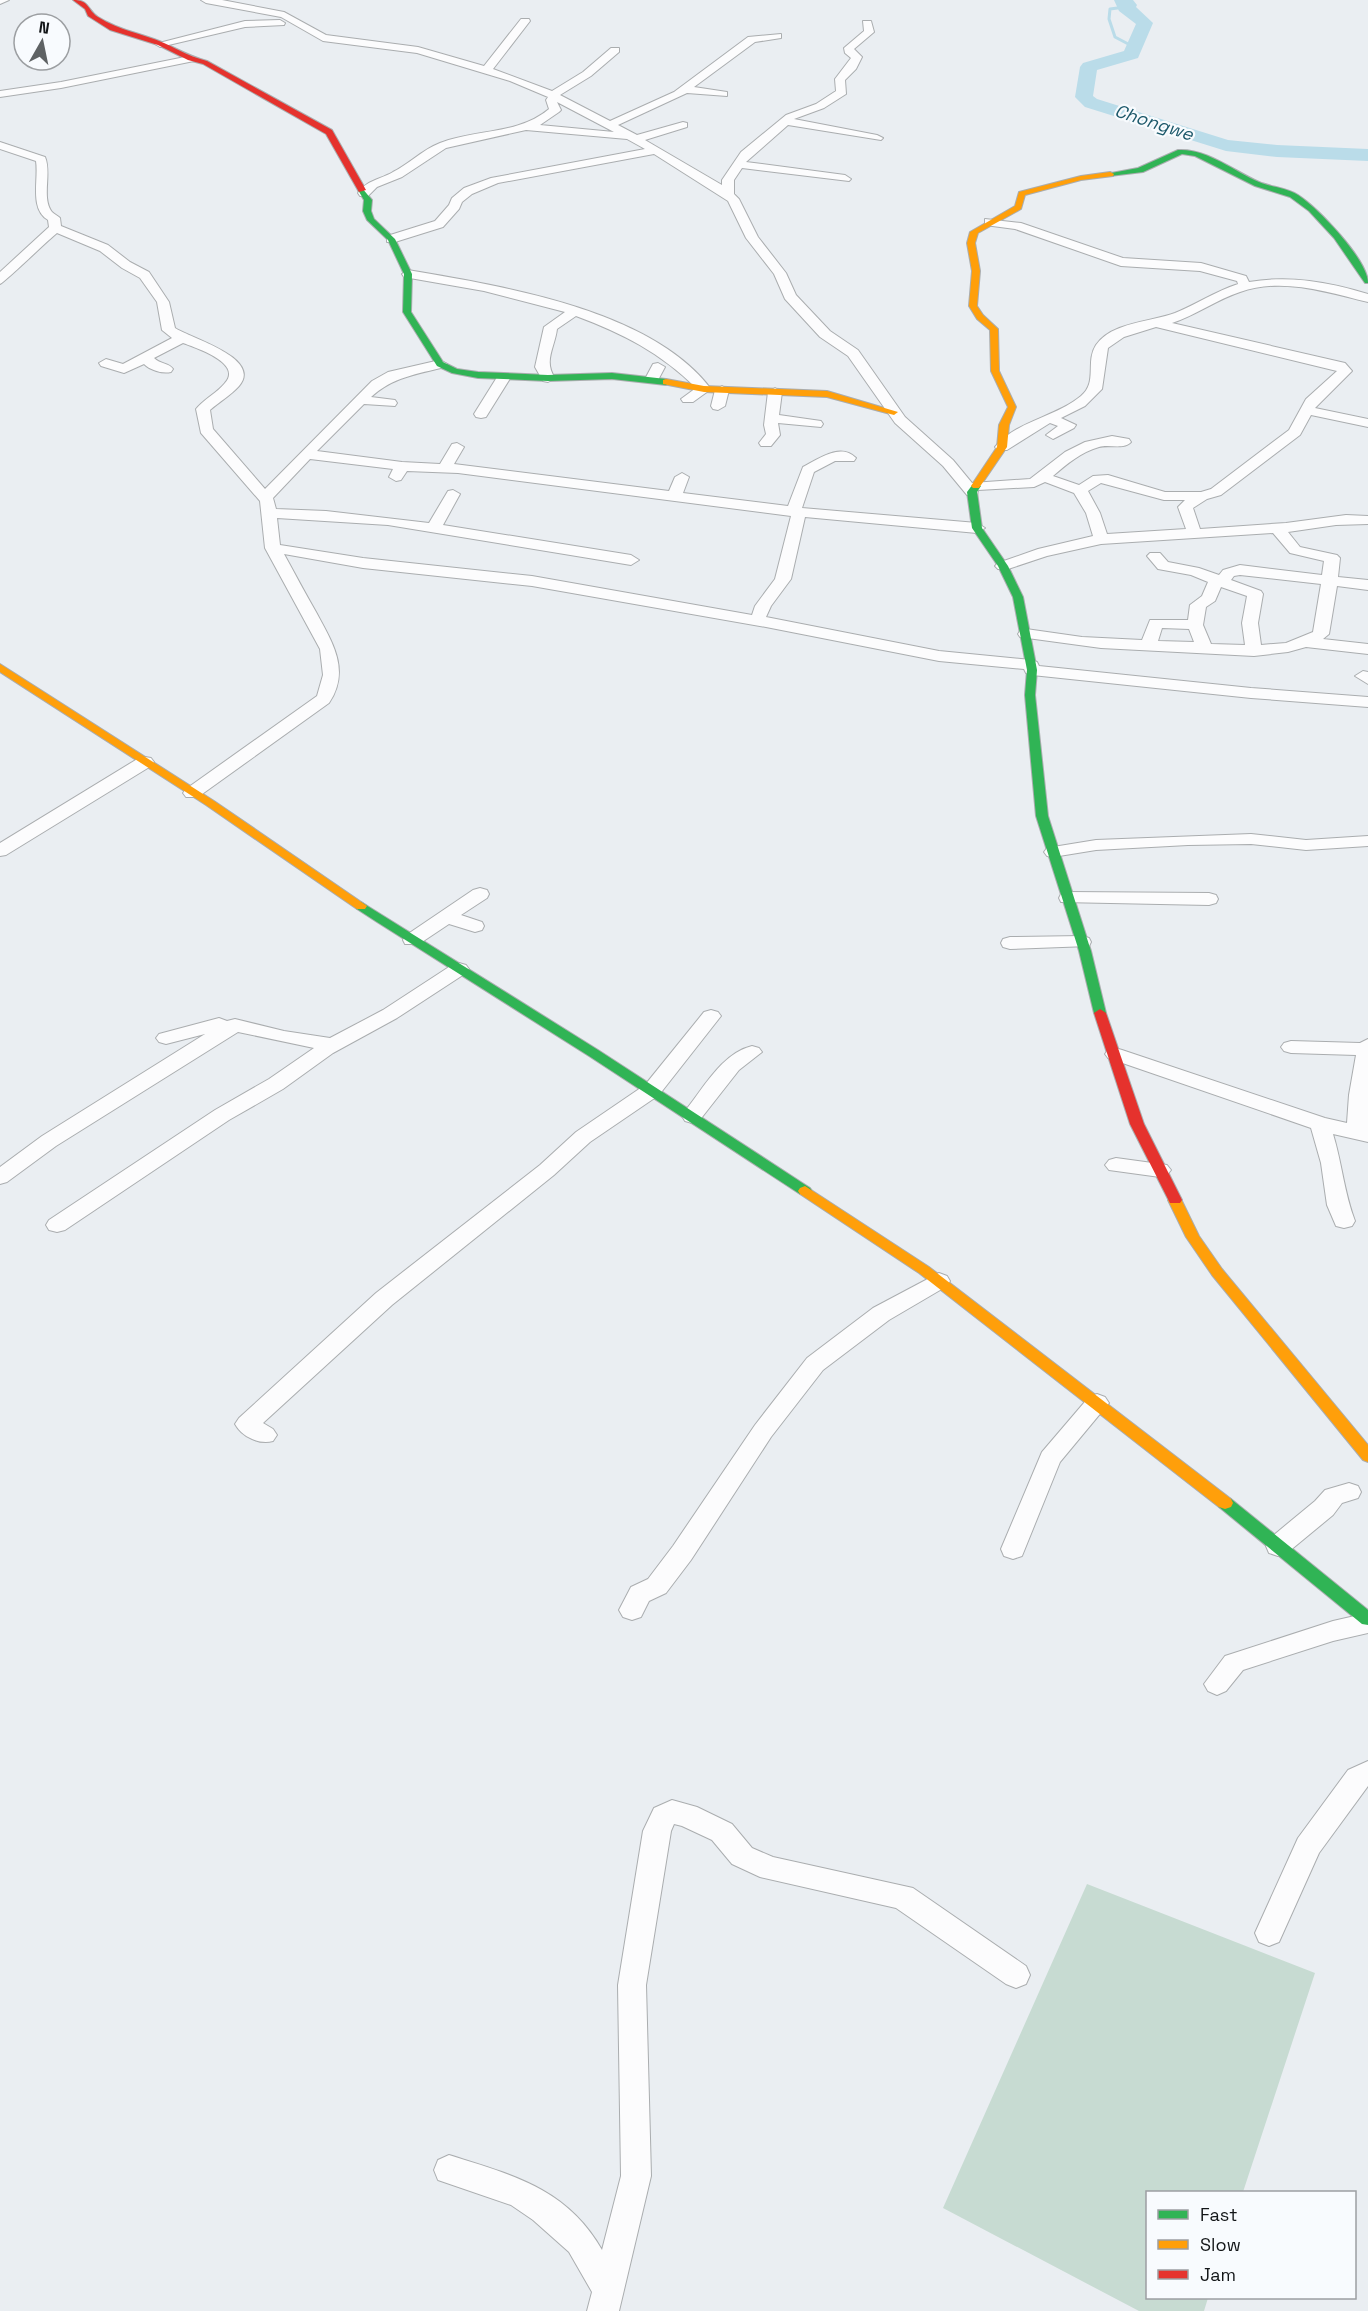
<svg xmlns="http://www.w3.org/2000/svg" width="1368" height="2311" font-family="'Space Grotesk',sans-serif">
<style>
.green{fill:#c7dbd2}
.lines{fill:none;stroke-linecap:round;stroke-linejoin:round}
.stream{stroke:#badce9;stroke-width:3}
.river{fill:#badce9;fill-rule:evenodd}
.street-casing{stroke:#aaadaf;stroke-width:2}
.fast-casing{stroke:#aaadaf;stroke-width:2}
.slow-casing{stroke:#aaadaf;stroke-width:2}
.jam-casing{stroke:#aaadaf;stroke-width:2}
.street{fill:#fcfcfd;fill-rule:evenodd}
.fast{fill:#30b455;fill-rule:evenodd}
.slow{fill:#ff9f0a;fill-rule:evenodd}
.jam{fill:#e5322d;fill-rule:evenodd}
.labels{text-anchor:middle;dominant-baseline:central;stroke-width:4.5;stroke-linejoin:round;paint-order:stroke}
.far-water-label{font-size:18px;font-style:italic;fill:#1d596b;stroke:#f8fbfe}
</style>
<rect width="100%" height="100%" fill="#eaeef2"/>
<path class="green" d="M1087,1884L1315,1973L1243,2192H1148V2298H1208L1204,2311H1139L943,2208Z"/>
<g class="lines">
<path class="stream" d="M1125,7L1110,9L1109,19L1115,37L1132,46"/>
<path class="river" d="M1114,0H1133L1137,5L1136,7L1153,23L1138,58L1097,70L1093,96L1097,99L1228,140L1277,145L1368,149V161L1277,157L1226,151L1085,107L1075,97L1080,67L1083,63L1124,51L1136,24L1119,11Z"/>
<defs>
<path id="street" d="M0,0H9L0,4Z
M201,0H222L284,12L326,35L418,47L484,66L521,19H529L530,21L493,69L552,91L583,72L611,48H619V52L591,76L560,95L610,121L674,92L748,37L781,34V38L755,42L694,87L727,92V96L687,93L618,125L637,135L683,122L687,123V127L645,140L722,185V180L741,152L786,115L816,104L836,91L835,79L851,58L845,53L844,48L864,31L863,21H871L874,32L854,49L862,57L856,69L845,80L846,94L824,108L794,119L877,135L883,138L881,140L788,125L746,162L845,175L851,179L849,181L742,168L734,180V194L739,199L758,237L786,273L796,295L830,331L858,350L905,417L953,460L972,483L1030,479L1065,452L1085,442L1112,436L1129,439L1131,442C1124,450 1109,444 1099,447C1081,452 1067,464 1053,476L1079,485L1093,476L1108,475L1165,492H1201L1211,489L1289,430L1306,399L1337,371L1156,327L1124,337L1108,348L1102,389L1085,406L1061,418L1076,425L1074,428L1053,439L1046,435L1058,426L1050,423L1007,450H997L995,447C1016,421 1056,417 1081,396C1098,382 1085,362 1096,345C1112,322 1151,322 1175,313C1197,304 1216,291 1238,284L1237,281L1200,271L1121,266L1015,229L985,225V219L1021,223L1123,258L1201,263L1246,276L1249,282C1290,275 1329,282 1368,294V302C1327,292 1282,277 1240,292C1216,300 1196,315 1172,323L1345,363L1352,371L1315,408L1368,419V427L1311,415L1300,435L1221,495L1207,499L1193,508L1200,529L1286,523L1346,515L1368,516V524L1336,525L1288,532L1300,547L1337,555L1340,558L1338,577L1368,580V590L1337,586L1329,634L1323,639L1368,644V654L1306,647L1288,652L1254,656L1101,648L1020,637L1018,634L1020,631L1026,629L1082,637L1142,640L1150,620H1188L1190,605L1202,596L1208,582L1191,575L1158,569L1147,556L1150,553H1160L1168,562L1199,568L1219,575L1223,570L1240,565L1322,575L1324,561L1290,553L1273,533L1101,544L1047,556L1008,569H998L995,566L998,563L1038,549L1093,536L1086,513L1074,493L1045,482L1034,487L978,490L977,495H967L943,466L895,423L848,356L820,337L785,299L774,274L746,238L728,201L654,154L498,183L472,194L462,202L459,209L443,227L395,242H387V236L435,221L449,205L452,198L464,188L491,178L645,149L627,139L526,130L446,148L402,177L377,187L368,196H360L358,193C367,180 379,180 393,172C409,164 422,150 440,143C476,129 518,135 549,109L546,100L548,97L510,81L417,53L323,41L281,17L206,3ZM557,102L614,132L540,125L559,112L561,110ZM1101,483L1164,500H1185L1178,507L1186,529L1107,534L1100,513L1088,491ZM1240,575L1321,584L1313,632L1286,643L1261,645L1258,623L1263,594L1261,591L1231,580L1234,576ZM1221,587L1247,596L1242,623L1245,645L1211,644L1203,625L1206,607L1215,601ZM1162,628L1189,629L1194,642L1158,641Z
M280,20L285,23L284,25L245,27L160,47L155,44L245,21Z
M190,56L194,57V61L61,88L0,97V91L61,82Z
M0,142L45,157C52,173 41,198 52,212C54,214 58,216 60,218L61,226L108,245L130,262L149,272L169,302L175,328C190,338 263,358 239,386C231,395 219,402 210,410L213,429L265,489L372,381L388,372L440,360L447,364L445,367C417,374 393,377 371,397L395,400L397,403L395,406L364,404L317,451L402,462L440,464L452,444L457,443L464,447L454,464L669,491L675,477L682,473L689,477L683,493L788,506L803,467C818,459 841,442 856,458L854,461H835L814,472L802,508L977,523L985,528L977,533L805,517L791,579L771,606L766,617L939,651L1031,660L1037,662L1039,666L1251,688L1368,697V707L1251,698L1032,675L1026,673L1024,669L939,661L766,627L532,586L363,568L284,554C295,574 305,593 316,612C332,642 351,670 329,703L198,797H186L183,793L186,789L317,696L323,675L320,649L265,548L260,501L201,433L196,409C204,399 217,393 225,383C243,363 196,348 183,343L154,358C160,364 169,363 173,369L171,372C162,374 150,370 144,364L124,373L101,366L99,363L106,359L123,364L172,338L162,330L157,302L140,278L122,268L100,251L57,233C48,240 5,282 0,284V272L49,227L48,220C29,209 39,179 36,161L0,149ZM310,459L393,469L389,477L396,481L401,480L407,471L458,473L791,516L775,579L755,606L752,615L532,576L363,558L280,545L277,518L388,525L631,565L639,560L631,555L443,525L460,494L453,490L448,491L429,523L326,511L276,509L273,498Z
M408,270C501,286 651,309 711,389L693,402H683L681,399L696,388C661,353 622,333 576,316L557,329C555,347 543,361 555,378L548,382L543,381L535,367L544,327L565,312L484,291L404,277L402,274Z
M658,363L665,367L657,382L652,383L647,382L645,379L653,364Z
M504,373L511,377L486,417L481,418L476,417L474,414L499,374Z
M722,386L729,390L725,406L718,410L713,409L711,406L715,390Z
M775,388L782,392L779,415L821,421L823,424L821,427L778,423L780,435L771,446H761L759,443L766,434L764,425L768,392Z
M1363,671L1368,672V684L1355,676Z
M145,757L151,758L154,762L151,766L6,855L0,856V843L139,758Z
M1251,834L1306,840L1368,836V846L1306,850L1251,844L1188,845L1096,850L1053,857L1047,856L1044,852L1047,848L1053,847L1096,840Z
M480,888L487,890L489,894L487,898L461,915L482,922L484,926L482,930L475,932L449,924L419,944H405L403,940L405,936L473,890Z
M1068,892L1209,893L1216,895L1218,899L1216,903L1209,905L1061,902L1059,898L1061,894Z
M1082,936L1089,938L1091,942L1089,946L1010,949L1003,947L1001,943L1003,939L1010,937Z
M459,963L466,965L469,969L466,973L397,1018L333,1053L283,1089L229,1120L65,1230L57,1232L49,1230L46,1225L49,1220L215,1110L269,1079L314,1048L238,1032L56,1146L7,1182L0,1184V1167L42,1136L205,1034L166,1044L159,1042L156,1038L159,1034L219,1018L227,1021L235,1019L284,1031L330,1038L383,1010L452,965Z
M711,1010L718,1012L721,1016L659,1095L590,1142L554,1175L392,1305L263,1423L273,1429L277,1435L273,1441C260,1445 242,1437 235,1424L239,1418L376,1293L540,1165L576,1132L645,1085L704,1012Z
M1368,1039V1142L1333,1134C1342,1163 1344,1193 1355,1221L1352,1226L1344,1228L1336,1226L1327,1205L1321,1163L1311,1128L1108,1058L1105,1054L1108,1050L1115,1048L1122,1050L1325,1118L1347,1123L1349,1095L1356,1055L1291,1053L1284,1051L1281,1047L1284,1043L1291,1041L1360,1043Z
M752,1046L759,1048L762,1052L739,1070L699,1121L692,1123L685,1121L682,1116L685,1111C703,1089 722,1053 752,1046Z
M1116,1158L1167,1165L1171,1170L1167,1175L1160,1177L1109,1170L1105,1165L1109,1160Z
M939,1273L947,1276L950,1281L947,1286L889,1320L823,1370L771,1437L691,1560L666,1593L649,1601L641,1617L632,1620L623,1617L619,1610L631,1587L648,1579L673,1546L755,1425L807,1358L873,1308Z
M1097,1394L1105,1397L1109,1403L1060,1462L1022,1556L1013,1559L1004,1556L1001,1549L1042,1452L1089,1397Z
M1349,1483L1358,1486L1361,1492L1358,1498L1342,1503L1333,1515L1287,1553L1278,1556L1269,1553L1266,1546L1269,1539L1315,1501L1325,1490Z
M1368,1613V1633L1333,1641L1243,1670L1226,1691L1217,1695L1208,1691L1204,1684L1225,1656L1333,1621Z
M1368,1761V1786L1319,1853L1279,1942L1269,1946L1259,1942L1255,1933L1298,1838L1348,1770Z
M672,1800L697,1807L732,1824L752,1848L773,1857L913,1888L1026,1966L1030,1975L1026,1984L1016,1988L1006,1984L896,1908L760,1877L732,1864L712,1840L682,1826L674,1824L671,1831L646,1985L651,2176L619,2311H587L592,2292L569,2252L533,2220L511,2205L438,2180L434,2170L438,2160L449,2155C512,2175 567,2188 602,2250L621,2176L618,1985L643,1831L654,1808Z"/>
<path id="fast" d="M1178,150C1206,148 1234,171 1259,182C1271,187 1287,188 1298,195C1318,208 1368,260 1368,283H1365L1334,238L1309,211L1290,197L1255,186L1195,156L1182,154L1143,172L1110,176L1106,174L1138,168Z
M362,188L372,200L371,211L374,219L395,239L412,274L411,312L443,362L457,369L478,372L548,375L612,373L666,379L670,382L666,385L612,379L548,381L478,378L452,373L437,366L403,312L404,274L388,240L367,220L363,211L364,200L358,190Z
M973,484L981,486L977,492L982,528L1008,566L1023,597L1037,670L1035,695L1048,816L1091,951L1106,1013L1100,1017L1094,1013L1079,951L1036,816L1025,695L1027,670L1013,597L998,566L972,528L967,492Z
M361,902L598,1050L810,1188L812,1191L810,1194H800L589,1056L377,922L357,909L355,906L357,903Z
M1225,1497L1231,1499L1368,1610V1625L1362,1624L1219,1507L1217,1503L1219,1499Z"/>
<path id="slow" d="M1110,172L1114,174L1113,176L1081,180L1025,195L1021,209L978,233L975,243L980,271L977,306L983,315L998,329L999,371L1016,407L1009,425L1007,447L979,488H973L971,486L997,447L999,425L1008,407L991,371L990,330L977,319L969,306L972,271L967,243L970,232L1015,206L1019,192L1081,176Z
M666,379L704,386L827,391L898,412L894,415L827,397L704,392L663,384V380Z
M0,664L214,801L367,906L365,909H357L206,805L0,672Z
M805,1186L929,1267L1231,1499L1233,1503L1231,1507L1225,1509L1219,1507L919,1273L800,1194L798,1191L800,1188Z
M1175,1195L1180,1197L1199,1236L1222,1269L1368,1445V1462L1363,1460L1212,1275L1186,1237L1168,1200Z"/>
<path id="jam" d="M73,0C90,0 87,10 98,17C120,31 141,33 164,43C179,50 191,57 207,61L332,130L366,190L359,192L326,134L203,64L188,60L158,45L110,30L88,16L85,9Z
M1100,1009L1106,1013L1144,1124L1182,1200L1180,1203H1170L1130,1124L1094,1013Z"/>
</defs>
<use href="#street" class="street-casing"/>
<use href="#fast" class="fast-casing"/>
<use href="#slow" class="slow-casing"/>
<use href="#jam" class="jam-casing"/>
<use href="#street" class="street"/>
<use href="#fast" class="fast"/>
<use href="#slow" class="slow"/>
<use href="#jam" class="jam"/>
</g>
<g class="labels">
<g class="far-water-label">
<text transform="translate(1154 122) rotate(18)">Chongwe</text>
</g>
</g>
<rect x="1146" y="2191" width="210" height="108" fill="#f8fbfe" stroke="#9c9fa2" stroke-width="1.5"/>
<rect x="1158" y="2210" width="30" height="9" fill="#30b455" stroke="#9c9fa2" stroke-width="1.5"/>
<text x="1200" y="2221" font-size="18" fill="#131618">Fast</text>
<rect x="1158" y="2240" width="30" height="9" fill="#ff9f0a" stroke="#9c9fa2" stroke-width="1.5"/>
<text x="1200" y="2251" font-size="18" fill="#131618">Slow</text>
<rect x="1158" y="2270" width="30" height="9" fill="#e5322d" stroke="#9c9fa2" stroke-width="1.5"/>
<text x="1200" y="2281" font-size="18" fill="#131618">Jam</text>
<g transform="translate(42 42) rotate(9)"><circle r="28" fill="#f8fbfe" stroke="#9c9fa2" stroke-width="1.5"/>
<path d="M0-4.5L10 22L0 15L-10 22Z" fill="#5e6264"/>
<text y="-9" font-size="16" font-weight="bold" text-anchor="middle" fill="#131618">N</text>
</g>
</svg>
